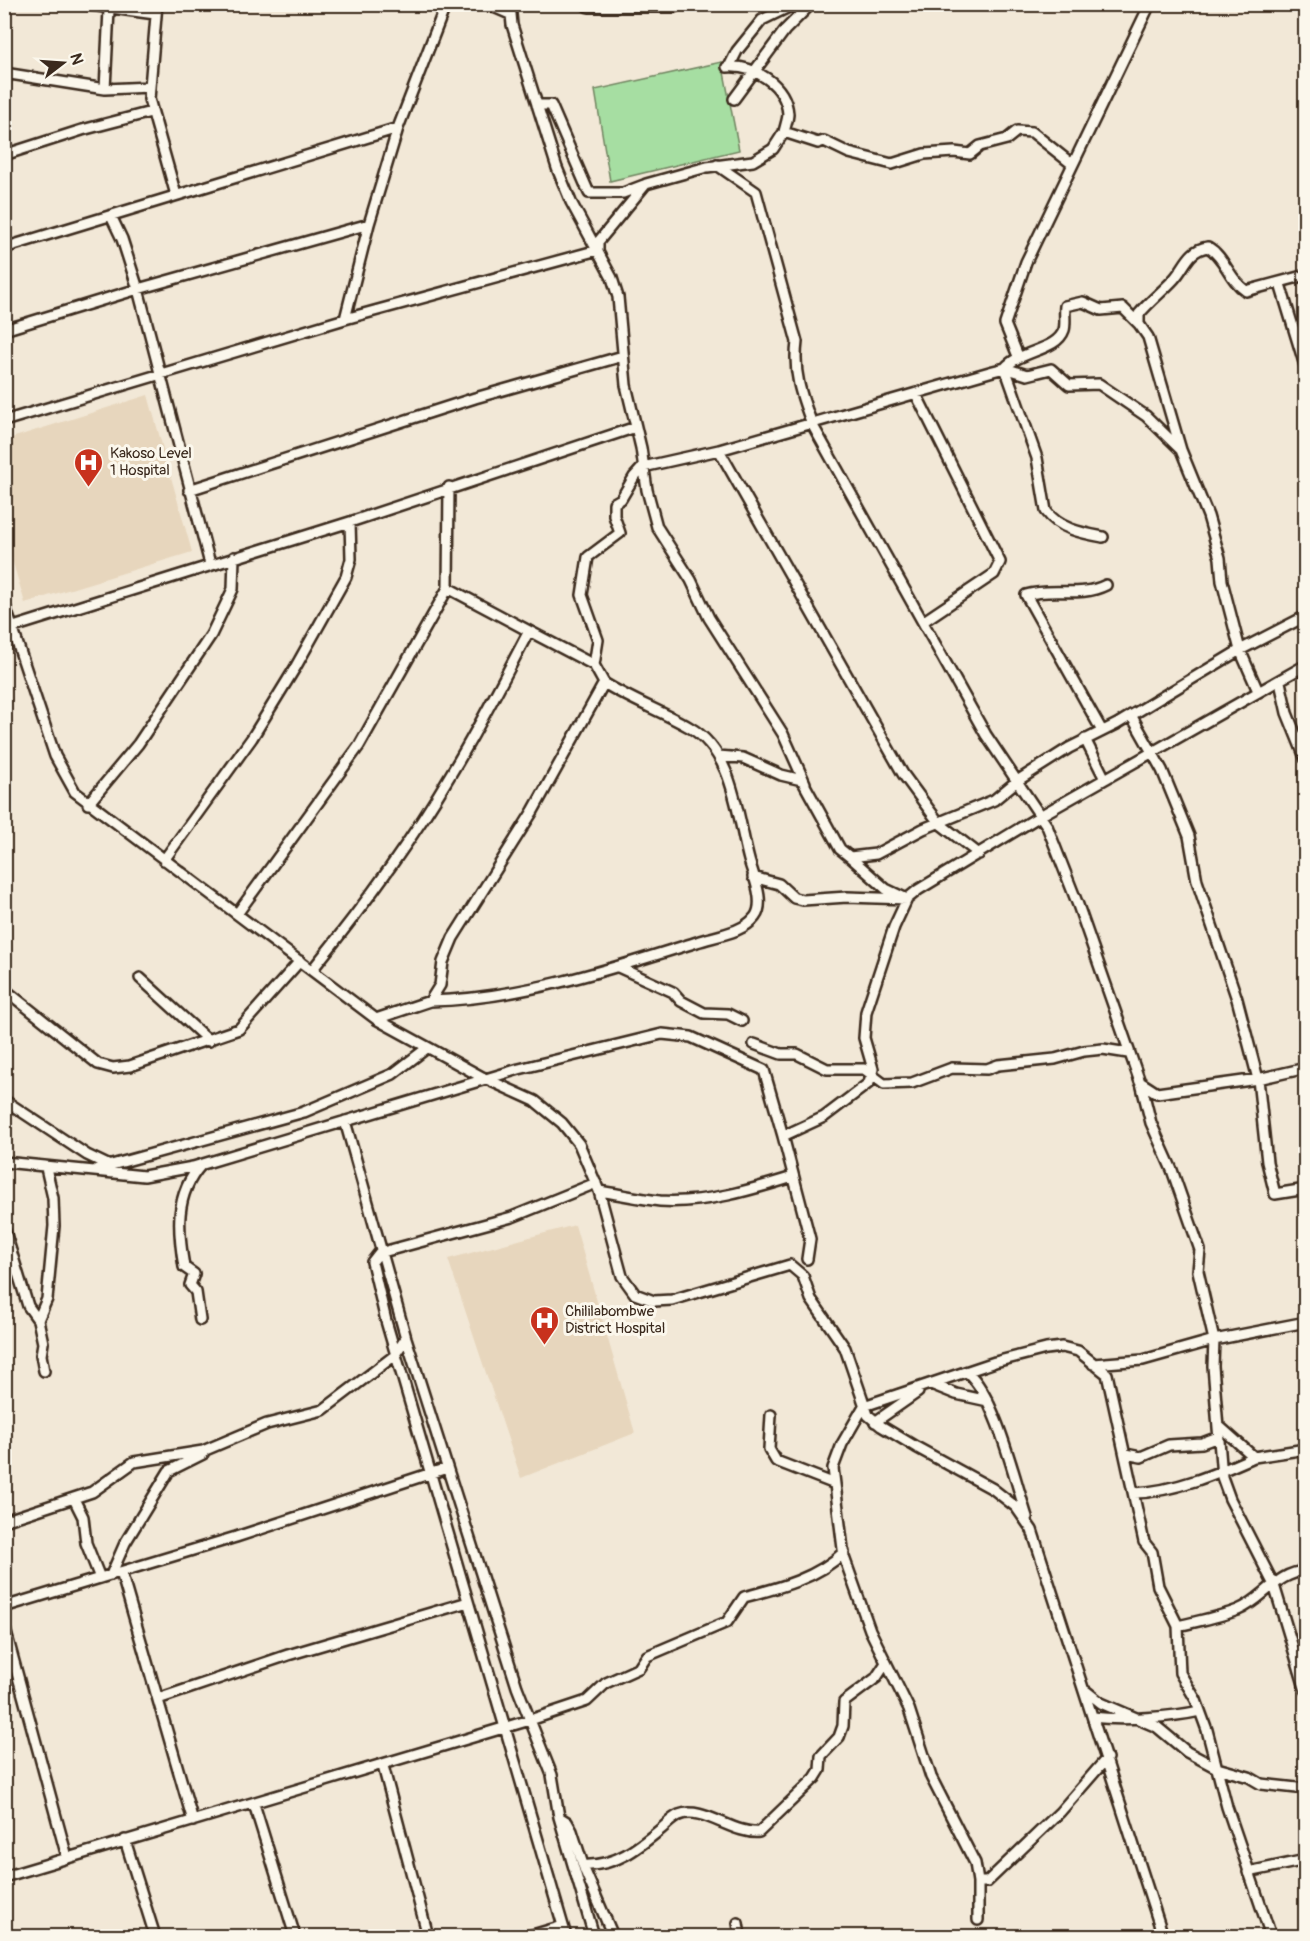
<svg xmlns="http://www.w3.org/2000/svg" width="1310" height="1941" font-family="Pangolin,sans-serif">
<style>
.built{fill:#e7d6bd}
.grass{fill:#a6dea2;stroke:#708460;stroke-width:1.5}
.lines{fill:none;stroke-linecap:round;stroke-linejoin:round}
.minor-casing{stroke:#3b2a1e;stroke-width:14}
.trunk-casing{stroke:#3b2a1e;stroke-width:20}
.minor{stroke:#fbf7ec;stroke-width:9}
.trunk{stroke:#fbf7ec;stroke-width:15}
.labels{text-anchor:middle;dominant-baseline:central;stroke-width:6;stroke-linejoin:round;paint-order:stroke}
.poi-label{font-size:15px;fill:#3b2a1e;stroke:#fbf7ec;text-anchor:start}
</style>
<rect width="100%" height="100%" fill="#f2e8d7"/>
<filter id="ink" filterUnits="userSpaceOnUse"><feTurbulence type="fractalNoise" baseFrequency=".0167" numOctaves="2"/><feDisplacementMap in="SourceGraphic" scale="12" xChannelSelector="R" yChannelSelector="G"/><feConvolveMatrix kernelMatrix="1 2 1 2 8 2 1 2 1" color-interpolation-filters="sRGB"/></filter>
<g filter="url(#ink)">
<path class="built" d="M148,395L192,552L25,603L5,536V440Z
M575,1225L635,1433L521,1478L448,1259Z"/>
<path class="grass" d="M722,62L739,150L610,181L595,90Z"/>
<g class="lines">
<defs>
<path id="minor" d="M83,4L155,14
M157,4L149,99L176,195
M487,4L510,14
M510,4L512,25L557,168L571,202L612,278L618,297L626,385L641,448L647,490L657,527L691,580L709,618L783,734L805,783
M727,67C754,65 786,84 788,114C788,119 785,127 784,132L818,143L824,141L849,153L892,164L924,154L954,152L970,154L980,146L1007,139L1017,131L1032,132L1072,164
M729,67L737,51L762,20L795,4
M4,73L105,89L150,87
M105,89L109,10
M4,92L6,74
M734,99L785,30L811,4
M537,105H551L589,193H623L644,185
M4,155L82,130L151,112
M717,165L756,192L797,342C793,373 801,395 812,424L986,735L1047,826L1078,905L1140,1082L1157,1093L1258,1079L1306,1068
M111,216L122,239L138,289L210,564
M4,248L398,128
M1280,284L1306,369
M345,319L369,224L398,128L446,4
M1139,324L1148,337L1181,450
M4,330L138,289L369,224
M1018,356L1005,324L1026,262L1150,4
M1005,368C1020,350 1057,351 1064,330C1066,324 1064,313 1065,306L1083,302L1101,310L1123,308L1139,324V314C1150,301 1163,291 1174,279C1186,266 1188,250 1208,247C1225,257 1229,280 1246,291L1306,275
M1005,368L1037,458L1046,511C1059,529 1082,533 1103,537
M916,394L1000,562L994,574L924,621
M4,421L345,319L598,250V242L646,184L707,167L753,161L773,149L784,132
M719,450L903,774L939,823L979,854
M189,490L475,398L623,356
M4,603L55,756L75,792L376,1019L482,1077L535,1101L562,1123L579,1144L599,1191L622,1276L635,1294L654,1301L672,1300L790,1265L803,1276L811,1299L845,1348L868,1415L881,1426L916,1447L993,1489L1016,1507L1032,1530L1163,1936
M4,630L350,522L636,427
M594,665L598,640L582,595L588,557L620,533L614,516V503L621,499L634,477L643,467L719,450L993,371L1005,368L1027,375L1051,369L1069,385L1099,384L1146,416L1181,450L1208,516L1220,558L1222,581L1240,650L1258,691
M1280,682L1287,713L1306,760
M1131,715L1162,770L1189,836L1197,881L1237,999L1258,1079L1267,1162L1275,1194L1306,1189
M1102,731L1026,595C1052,587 1080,598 1106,585
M1085,739L1105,779
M718,756L743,758L781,775L802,780L840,849L850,857L876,854L923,829L994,800L1017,781L1069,748L1117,724L1240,650L1306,616
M88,804L138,744L211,635L233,589L234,557
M850,857L886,889L905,898
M164,860L252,738L295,668L346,577L351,559L350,522
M753,877L779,884L794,898L803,900L847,897L907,899
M237,914L359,746L448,588
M618,967L673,992L681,1001L704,1013L728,1014L742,1021
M312,970C363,907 411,842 452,772C480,726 504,678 529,631L448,588L449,487
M140,978L209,1041
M4,989L98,1064L113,1068L130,1066L239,1029L300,961
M430,1001C520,999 611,969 697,942C714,936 743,933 755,917C766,903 753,875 749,860C737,816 734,752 689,727C661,711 631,700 604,683
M376,1019L430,1001L440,985L443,962L453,938L533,811L604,683L594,665L529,631
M754,1044L781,1054H797L827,1069H864L884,1084L912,1083L952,1068L987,1069L998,1065L1055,1059L1084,1051L1103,1049L1128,1053
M4,1100L87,1155L110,1166
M4,1162L144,1176L193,1167L519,1069L662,1034L691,1037L764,1070L783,1136
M97,1169L304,1112L393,1074L427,1048
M599,1191C619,1194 640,1199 660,1201C705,1204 751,1190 793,1177
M4,1228L28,1306L38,1320
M807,1259L810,1239L783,1136L824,1117L869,1083L873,1069L864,1038L866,1012L894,927L907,899L918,890L1040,816L1306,665
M200,1320L196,1292L190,1285L194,1274L184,1267C178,1231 174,1195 201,1165
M1306,1322L1214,1340L1213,1366L1222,1477L1230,1499L1274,1585L1306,1691
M1093,1364L1143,1360L1214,1340L1198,1271L1200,1250L1172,1170L1151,1123L1141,1083
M44,1371L41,1355L43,1343L38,1320L47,1299L54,1226L53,1198L46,1168
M967,1372C995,1395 1015,1480 1027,1517
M931,1384L956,1394L988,1401
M771,1415L769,1449L776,1461L835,1484
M875,1422L918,1392
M1218,1425L1254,1457L1306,1449
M1126,1454L1141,1457L1169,1445L1202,1443L1218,1437
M1134,1493C1174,1492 1218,1473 1254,1457
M74,1499L83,1517L86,1543L100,1578
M4,1521L92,1492L134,1462L203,1451L267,1424L323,1410L394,1356L406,1338
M121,1572L193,1821
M111,1575L125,1543L169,1471L203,1454
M4,1607L236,1537L447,1468
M4,1625L67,1857
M1178,1626C1198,1621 1219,1617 1238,1610C1263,1600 1277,1572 1306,1571
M1086,1691L1101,1703L1157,1727L1187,1752L1217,1768L1249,1777L1261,1784L1306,1789
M158,1699L288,1655L468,1602
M1094,1717C1121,1721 1173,1717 1200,1711
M383,1766L428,1936
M254,1804L295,1936
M559,1817L594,1936
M125,1840L155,1936
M583,1865C615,1867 638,1848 661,1829C666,1825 672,1818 679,1815C702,1805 734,1835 759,1832L815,1778L820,1770L821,1756L839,1737L843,1726L844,1702L876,1678L886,1663
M1248,1872L1306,1860
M4,1877L530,1720L517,1687L406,1338L345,1121
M978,1882H987L1060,1812L1107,1758
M978,1920V1882L975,1863L931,1777L909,1709L870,1630L844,1557L833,1468L842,1444L864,1406L995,1362L1046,1349L1062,1347L1078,1351L1107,1374L1144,1542L1152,1552L1158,1586L1178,1626L1180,1673L1196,1700L1207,1730L1227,1807L1271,1936
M738,1923L740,1936
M529,1936L563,1926
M566,1936L386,1321L372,1262L379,1253L512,1217L596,1183
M613,1936L585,1871L572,1831L567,1822L559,1817L552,1775L530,1720L587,1701L606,1683L639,1668L647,1656L727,1622L744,1597C779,1588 818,1578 844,1552
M1300,1936L1306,1934"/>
<path id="trunk" d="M589,4H674"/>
</defs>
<use href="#minor" class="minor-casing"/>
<use href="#trunk" class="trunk-casing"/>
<use href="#minor" class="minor"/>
<use href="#trunk" class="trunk"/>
</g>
</g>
<defs>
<symbol id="hospital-pin" viewBox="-11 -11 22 30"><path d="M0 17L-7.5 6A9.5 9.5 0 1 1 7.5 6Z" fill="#c8321e" stroke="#fbf7ec"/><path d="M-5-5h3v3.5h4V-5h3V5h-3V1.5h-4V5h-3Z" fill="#fff"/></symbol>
</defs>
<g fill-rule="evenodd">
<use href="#hospital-pin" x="72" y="446" width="33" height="45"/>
<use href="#hospital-pin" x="528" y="1304" width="33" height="45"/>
</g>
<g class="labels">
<g class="poi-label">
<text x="110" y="453">Kakoso Level<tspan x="110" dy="17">1 Hospital</tspan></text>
<text x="565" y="1311">Chililabombwe<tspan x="565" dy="17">District Hospital</tspan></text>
</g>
</g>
<rect width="1310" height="1941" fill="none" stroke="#fbf7ec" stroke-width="24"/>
<rect x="12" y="12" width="1286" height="1917" fill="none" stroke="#3b2a1e" stroke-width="2" filter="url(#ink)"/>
<g transform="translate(63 63) rotate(73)" stroke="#fbf7ec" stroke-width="4.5" paint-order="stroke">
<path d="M0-4.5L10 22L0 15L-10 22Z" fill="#3b2a1e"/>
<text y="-9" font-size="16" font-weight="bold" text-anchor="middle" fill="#3b2a1e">N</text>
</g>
</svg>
